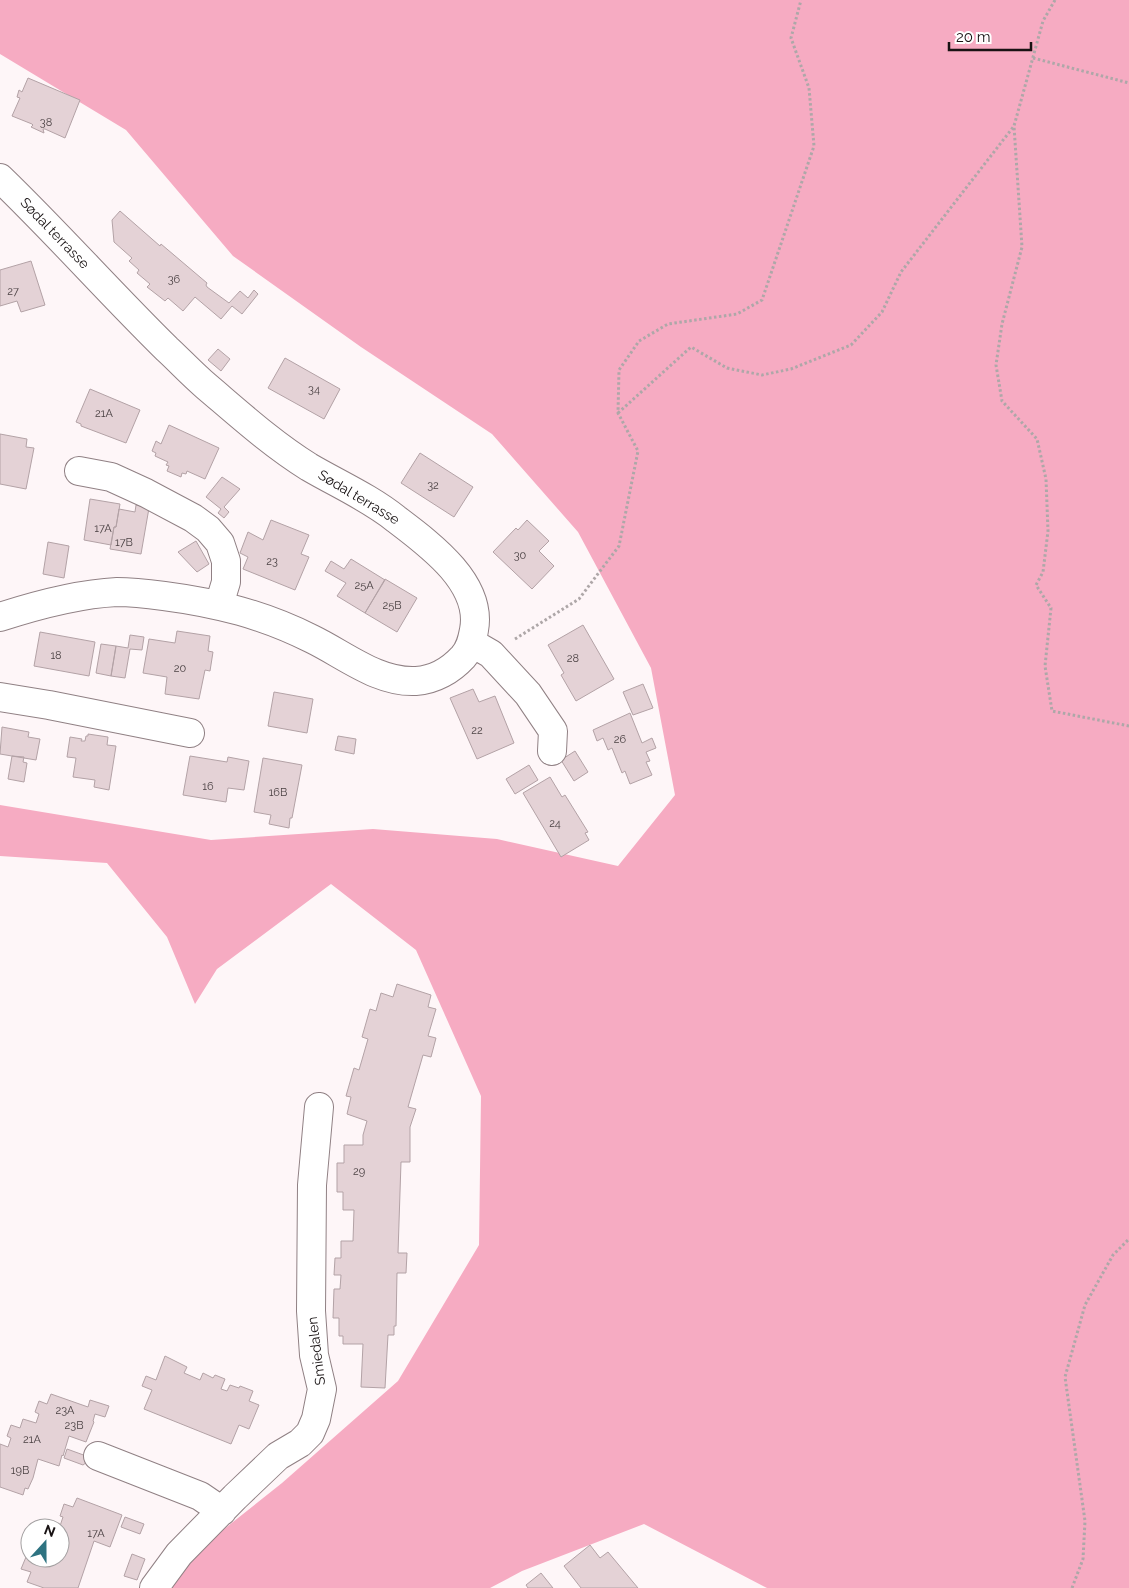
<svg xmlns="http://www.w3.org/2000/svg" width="1129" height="1588" font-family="Raleway,sans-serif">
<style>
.forest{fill:#f6abc2}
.building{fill:#e4d2d6;stroke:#b3a2a6}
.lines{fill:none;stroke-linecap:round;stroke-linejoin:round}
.minor-casing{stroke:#908084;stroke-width:30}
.path{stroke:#aea7a8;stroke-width:3;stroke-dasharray:2.5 2.5;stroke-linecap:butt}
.minor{stroke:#fff;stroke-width:28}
.labels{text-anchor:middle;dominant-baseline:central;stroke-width:4;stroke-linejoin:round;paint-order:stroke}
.number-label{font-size:11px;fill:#4b4244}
.street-label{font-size:14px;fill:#181213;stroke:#fff}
</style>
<rect width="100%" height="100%" fill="#fef6f8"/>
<path class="forest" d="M0,0H1129V1588H767L644,1524L522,1571L490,1588H150L282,1483L398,1381L479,1245L481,1096L416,950L331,884L217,969L195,1004L167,937L107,863L0,856V805L211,840L373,829L497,839L618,866L675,795L651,668L578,532L492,434L361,347L233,256L126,130L0,54Z"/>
<path class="building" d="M28,78L80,100L65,138L45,129H43L44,133L31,127L33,125L32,124L12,116L20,98L17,97L19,90L22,92Z
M120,211L160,246L161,244L207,283L206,285L207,287L229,303L240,291L248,298L254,290L258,294L242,314L232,306L221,319L195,297L183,311L168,298L165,301L147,287L150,284L137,273L139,270L129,261L132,258L114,242L112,220Z
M31,261L45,305L21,312L17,301L0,306V270Z
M218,349L230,359L221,371L208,360Z
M285,358L340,389L324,419L268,388Z
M90,389L140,410L126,443L81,426V424L76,422Z
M169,425L219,448L205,479L187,471L186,474L182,473L181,477L167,471L169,466L166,465L168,462L155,456L156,453L152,451L156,441L161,444Z
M0,434L27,439L26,447L34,448L26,489L0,484Z
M420,453L473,487L454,517L401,483Z
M222,477L240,489L224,507L229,512L224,518L218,513L221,509L206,497Z
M90,499L120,504L116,527H114L111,545L84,540Z
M136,505L149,508L141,554L110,549L114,527H116L119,509L135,512Z
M271,520L309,535L301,554L309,557L295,590L243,569L248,557L240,553L248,532L263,540Z
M527,520L549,541L539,551L554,566L532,589L493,552L516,528L518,530Z
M196,541L209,564L197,572L178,552Z
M48,542L69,546L64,578L43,574Z
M351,559L385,580L365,613L337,596L346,583L325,571L331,561L344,569Z
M385,579L417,598L397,632L365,613Z
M583,625L614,679L576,701L561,675L564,673L548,645Z
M177,631L210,636L208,651L213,652L210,671L205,670L199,699L165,694L167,677L143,673L149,639L175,643Z
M40,632L95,642L89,676L34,666Z
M130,635L144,637L142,650L130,649L125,678L111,676L116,646L128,648Z
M101,644L116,646L111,676L96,673Z
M643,684L653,708L633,715L623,692Z
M473,689L479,702L495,696L514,743L477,759L450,698Z
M274,692L313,699L307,733L268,726Z
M630,713L642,743L652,738L656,748L646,752L650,761L646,762L652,775L630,784L625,771L622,773L612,748L608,750L603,738L597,741L593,730Z
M2,727L29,732L28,737L40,739L36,760L0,754Z
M88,734L108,737L107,745L116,746L109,790L94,787L95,780L73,777L76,758L67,757L70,737L82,739L81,741H85L86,736H88Z
M338,736L356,739L354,754L335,750Z
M575,751L588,772L574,781L561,760Z
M12,756L24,757L23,762L27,763L24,782L8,779Z
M190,756L227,762L228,757L249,761L244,790L228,788L226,802L183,795Z
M263,758L302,765L292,818H290L289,828L269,824L271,815L254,812Z
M529,765L538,780L515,794L506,779Z
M550,777L562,797L565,795L588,832L585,833L589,840L561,857L523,793Z
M397,984L431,995L428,1007L436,1009L428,1036L436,1038L431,1057L423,1055L408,1107L416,1109L410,1127V1162H401L398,1253H407L406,1273H397L396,1326H394V1335H388L385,1388L361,1387L363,1344H343V1336H339V1318H333L334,1289H340L341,1275H334L335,1258H341V1241H353L354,1210H343V1192H337V1163H344V1145H363V1135L367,1121L347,1114L351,1097L346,1096L354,1068L359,1070L368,1039L362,1037L370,1009L376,1011L381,993L393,997Z
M165,1356L187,1367L184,1373L200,1380L203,1373L213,1378L215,1375L225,1379L221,1389L227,1391L230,1385L239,1388L240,1386L253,1391L249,1401L259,1405L249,1429L239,1425L231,1444L144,1409L152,1390L142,1386L146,1376L156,1380Z
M51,1394L88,1407L90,1400L109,1406L105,1417L95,1414L93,1421L94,1422L86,1442L69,1436L63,1456L62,1455L59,1466L38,1459L33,1478L28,1489L25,1488L23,1495L0,1487V1444L8,1447L11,1438L7,1436L11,1425L20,1428L23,1419L36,1423L39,1414L35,1412L39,1401L47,1404Z
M67,1449L89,1457L87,1462L83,1465L64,1458Z
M77,1498L122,1515L110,1547L94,1541L78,1588H44L27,1582L31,1572L21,1569L26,1557L30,1558H60V1528H48L50,1522L60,1526L63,1517L60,1516L64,1504L73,1507Z
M125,1517L144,1524L140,1534L121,1527Z
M590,1545L600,1558L608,1552L638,1588H581L564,1566Z
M132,1554L145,1559L137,1580L124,1576Z
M541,1573L553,1588H528L526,1585Z"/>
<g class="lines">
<defs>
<path id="minor" d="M0,178C57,233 110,293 167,349C180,361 192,374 206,386C239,414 272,444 309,467C338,484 370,498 396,519C429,544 483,583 474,630C472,641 470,649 463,657C451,670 434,680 416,681C378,683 345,655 312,639C264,615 218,603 164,596C149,594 132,592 117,592C77,594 37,605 0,617
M79,471L111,477L146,493L193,518L208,529L220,543L226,561V582L219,605
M472,643L491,654L528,694L553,731L552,751
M0,697L49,705L190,733
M98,1456L200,1496L222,1511
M154,1588L179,1554L235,1497L278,1456L300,1443L310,1433L316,1419L322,1389L314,1355L311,1311L312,1185L319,1107"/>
</defs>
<use href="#minor" class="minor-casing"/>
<path class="path" d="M1055,0L1043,21L1014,126L1022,247L1002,324L996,365L1002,401L1037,439L1046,479L1048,531L1043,572L1036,585L1051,608L1045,666L1052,711L1129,726
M1033,58L1129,83
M618,413L691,347L727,368L762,375L791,369L851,345L882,312L901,272L1014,126
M515,639L579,599L619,546L638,451L618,413L619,370L639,341L668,324L737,314L762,300L814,146L809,88L791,38L801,0
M1072,1588L1083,1559L1085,1521L1065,1377L1085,1305L1113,1255L1129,1239"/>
<use href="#minor" class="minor"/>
</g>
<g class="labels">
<g class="number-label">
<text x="46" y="122">38</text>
<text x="174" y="279">36</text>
<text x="13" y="291">27</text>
<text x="314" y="389">34</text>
<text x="104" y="413">21A</text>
<text x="433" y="485">32</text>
<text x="103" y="528">17A</text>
<text x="124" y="542">17B</text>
<text x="520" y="555">30</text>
<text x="272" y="561">23</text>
<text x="364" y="585">25A</text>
<text x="392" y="605">25B</text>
<text x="56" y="655">18</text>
<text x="573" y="658">28</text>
<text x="180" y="668">20</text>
<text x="477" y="730">22</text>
<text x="620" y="739">26</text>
<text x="208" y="786">16</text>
<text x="278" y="792">16B</text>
<text x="555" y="823">24</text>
<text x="359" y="1171">29</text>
<text x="65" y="1410">23A</text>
<text x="74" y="1425">23B</text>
<text x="32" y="1439">21A</text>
<text x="20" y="1470">19B</text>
<text x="96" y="1533">17A</text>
</g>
<g class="street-label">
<text transform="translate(55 233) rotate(46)">Sødal terrasse</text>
<text transform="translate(359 497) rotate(31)">Sødal terrasse</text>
<text transform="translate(316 1351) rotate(-97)">Smiedalen</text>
</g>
</g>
<g transform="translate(45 1543) rotate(21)"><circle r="24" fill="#ffffff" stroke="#a3a0a1"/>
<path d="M0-4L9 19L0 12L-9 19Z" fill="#2e7381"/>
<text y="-8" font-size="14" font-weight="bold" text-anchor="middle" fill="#181213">N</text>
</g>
<path d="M949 42v8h82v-8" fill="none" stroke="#181213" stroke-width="2.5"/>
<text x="956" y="42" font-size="15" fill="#181213" stroke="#ffffff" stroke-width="4" paint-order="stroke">20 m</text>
</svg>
